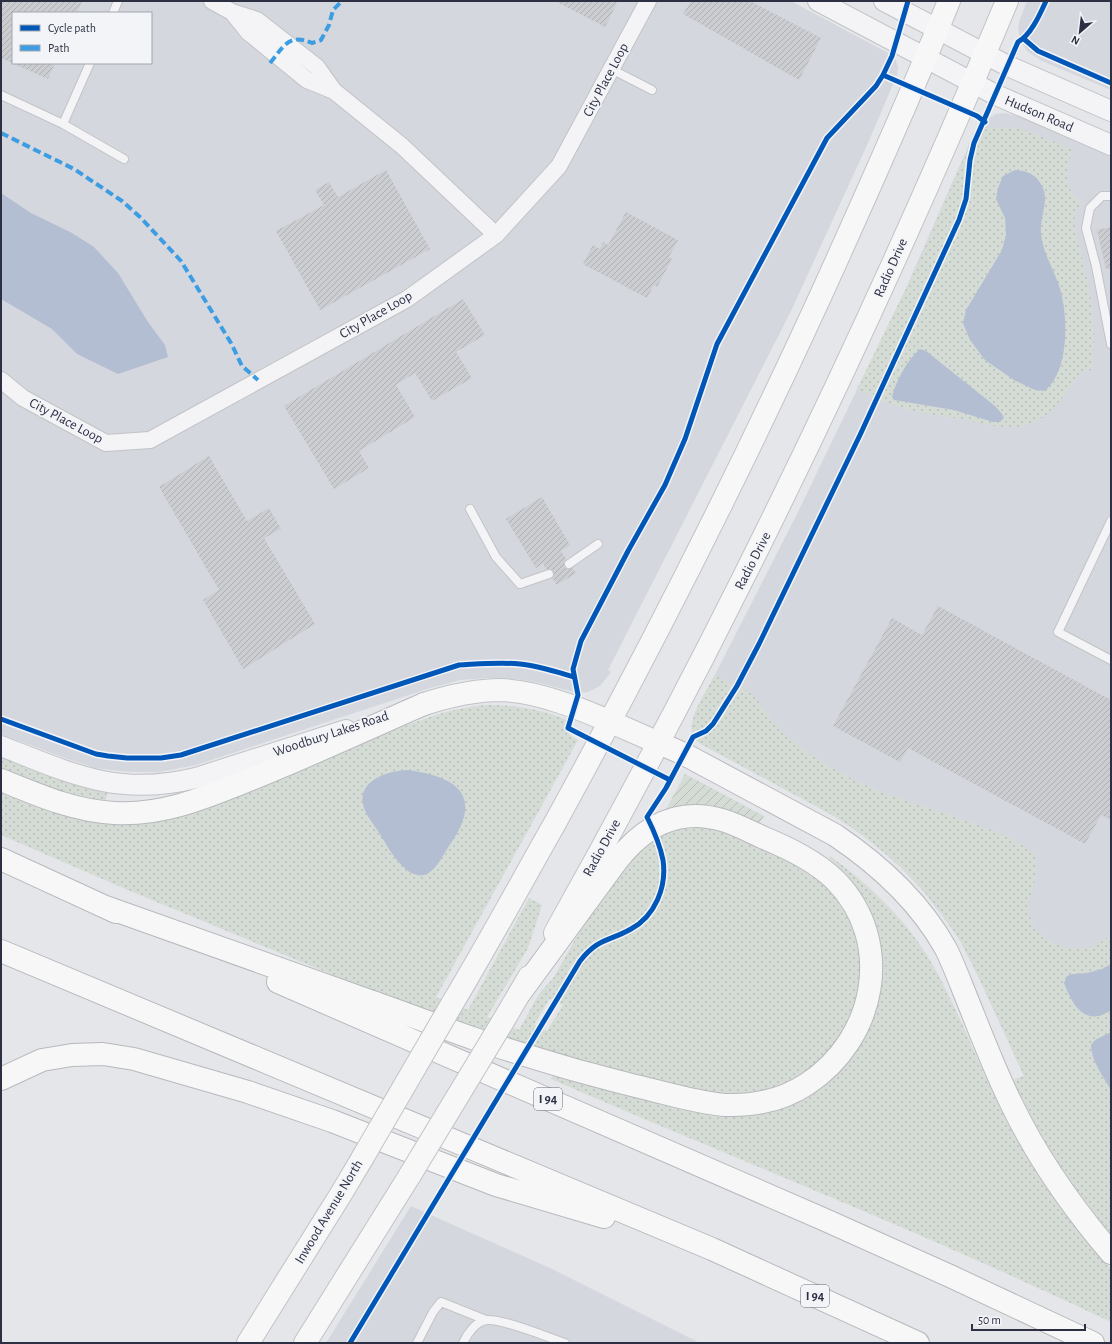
<svg xmlns="http://www.w3.org/2000/svg" width="1112" height="1344" font-family="'Alegreya Sans',sans-serif">
<style>
.built{fill:#d5d7de;fill-rule:evenodd}
.grass{fill:url(#grass-dots)}
.garden{fill:url(#garden-furrows)}
.water{fill:#b4bed2}
.building{fill:url(#building-hatch)}
.lines{fill:none;stroke-linecap:round;stroke-linejoin:round}
.service-casing{stroke:#c1c3c6;stroke-width:10}
.minor-casing{stroke:#c1c3c6;stroke-width:18}
.tertiary-casing{stroke:#c1c3c6;stroke-width:22}
.secondary-casing{stroke:#c1c3c6;stroke-width:24}
.motorway-casing{stroke:#b7b9bd;stroke-width:24}
.service{stroke:#f4f4f6;stroke-width:8}
.minor{stroke:#f4f4f6;stroke-width:16}
.tertiary{stroke:#f4f4f6;stroke-width:20}
.secondary{stroke:#f7f7f8;stroke-width:22}
.motorway{stroke:#f7f7f8;stroke-width:22}
.secondary-bridge-casing{stroke:#c1c3c6;stroke-width:24;stroke-linecap:butt}
.secondary-bridge{stroke:#f7f7f8;stroke-width:22}
.quiet{stroke:#3d9de3;stroke-width:4;stroke-dasharray:8 4;stroke-linecap:butt}
.cycleway-casing{stroke:#f3f4f8;stroke-width:8}
.cycleway{stroke:#0057b8;stroke-width:5}
.labels{text-anchor:middle;dominant-baseline:central;stroke-width:3.5;stroke-linejoin:round;paint-order:stroke}
.shield{fill:#f3f4f8;stroke:#686b79;stroke-width:1}
.shield-label{font-size:13px;font-weight:bold;fill:#2c3042}
.street-label{font-size:14px;fill:#2c3042;stroke:#f3f4f8}
</style>
<defs>
<pattern id="grass-dots" width="8" height="8" patternUnits="userSpaceOnUse"><rect width="8" height="8" fill="#d4dcd5"/><path d="M2 2h.1M6 6h.1" fill="none" stroke="#b6bdb8" stroke-width="1.8" stroke-linecap="round"/></pattern>
<pattern id="garden-furrows" width="10" height="10" patternUnits="userSpaceOnUse"><rect width="10" height="10" fill="#d4dcd5"/><path d="M-1 1l2-2M0 10L10 0M9 11l2-2" fill="none" stroke="#b6bdb8"/></pattern>
<pattern id="building-hatch" width="6" height="6" patternUnits="userSpaceOnUse"><rect width="6" height="6" fill="#cbcdd1"/><path d="M-1 1l2-2M0 6l6-6M5 7l2-2" fill="none" stroke="#aeb0b5"/></pattern>
</defs>
<rect width="100%" height="100%" fill="#e4e6e9"/>
<path class="built" d="M1,1H791L890,54L895,58L898,67L897,75L868,143L791,311L608,670L611,672L600,686L588,692L577,693L540,683L516,679L488,678L460,680L427,689L196,765L159,772H130L95,768L62,757L1,734ZM13,13H151V63H13Z
M1027,1H1111V90L1042,61L1027,51L1020,40L1018,28L1020,19Z
M1004,113L1020,116L1111,155V1235L1072,1185L1044,1141L1013,1080L1024,1076L977,974L958,937L926,894L899,865L865,837L831,814L701,744L696,740L692,730L691,726L694,717L698,708L797,514L906,288L974,133L985,120L996,114Z
M411,1206L550,1268L700,1343H326Z"/>
<path class="grass" d="M987,128H1014L1025,130L1072,149C1067,172 1061,185 1081,203L1075,215L1074,222C1084,269 1101,322 1091,370L1083,372L1080,374C1067,389 1059,407 1042,418C1034,423 1025,427 1016,427C1000,429 983,423 967,420C938,415 907,412 880,400L964,216C973,191 970,145 987,128Z
M969,146L970,147L963,199L957,218L874,397L857,389L911,279Z
M715,675L734,685C723,704 713,724 692,734C688,717 707,690 715,675Z
M740,687C760,697 758,704 771,719C782,732 796,746 811,755C834,770 863,786 889,795C919,805 948,814 978,825C996,832 1017,839 1031,852C1052,870 1006,912 1047,939C1056,945 1068,949 1079,949C1091,948 1102,943 1111,935V1235L1072,1185L1044,1141L1013,1080L1024,1076C1012,1049 1000,1022 987,995C978,976 970,956 958,938C929,890 889,853 843,821L701,744L696,740L709,733L716,726Z
M484,705C514,705 538,708 567,720L565,728L572,737L578,740L436,997L468,1010L529,898L542,905L528,948L487,1017L519,1030L539,994L554,977L585,922L623,867L651,839L654,841C664,871 662,907 632,925C618,934 601,935 588,947C572,960 563,982 553,1000L549,999L534,1025L547,1031L563,1005L559,1003C568,986 577,964 592,951C602,942 615,939 628,934C645,927 659,909 664,890C667,877 667,864 664,851C663,845 660,839 661,833L684,827H699L725,832L792,862L817,877L841,902L859,940L862,980L855,1011L833,1048L805,1075L771,1090L737,1096L696,1091L523,1045L357,985L128,890L1,835V789L98,820L346,750L407,725L439,714L458,709Z
M1,757C36,771 70,786 107,793L105,805L83,800L1,770Z
M830,856C864,881 894,908 918,942C937,969 950,998 964,1028C978,1060 992,1092 1008,1124C1036,1177 1071,1225 1111,1269V1322C927,1234 738,1160 551,1079L553,1072L786,1104L875,1002L844,874L829,858Z"/>
<path class="garden" d="M685,774L764,816L758,826L664,813Z"/>
<path class="water" d="M1015,170C1027,171 1036,174 1042,186C1050,200 1039,219 1041,234C1043,254 1056,273 1061,292C1068,320 1069,370 1045,391L1035,390L1014,380L985,360L970,340L963,323L966,310L1002,250L1006,235L1005,218L996,199L998,188L1003,176Z
M1,193L31,213L72,233L94,247L118,273L148,322L165,345L168,357L118,374L77,354L52,329L1,299Z
M920,349L926,351L995,406L1002,414L1004,418L1000,422H993L954,410L894,400L892,397C896,381 907,360 920,349Z
M407,770C456,776 484,795 451,843C444,853 436,872 424,875C405,880 386,844 378,831C373,824 367,816 364,808C355,781 387,771 407,770Z
M1111,964V1011C1107,1012 1103,1015 1099,1016C1079,1020 1070,998 1064,983L1067,976L1073,974L1087,973L1102,969Z
M1111,1032V1090C1103,1076 1091,1061 1091,1045L1095,1040Z"/>
<path class="building" d="M1,1H82L77,13H13V63H55L48,79L1,58Z
M555,1H618L605,27Z
M691,1H750L821,38L799,80L683,14Z
M386,170L430,249L320,310L276,231L324,205L315,190L329,182L338,197Z
M626,212L678,240L669,257L672,259L657,287L654,285L647,298L583,264L593,245L600,249L603,242L608,245Z
M1111,227V269H1106L1097,230Z
M463,299L485,335L456,352L472,378L432,401L415,373L396,385L415,417L359,451L369,468L334,489L284,406Z
M209,456L247,521L269,508L281,529L264,538L315,624L243,669L203,600L219,590L159,487Z
M542,497L570,545L561,551L566,559L564,562V567L567,569L572,568L576,573L557,585L552,578L554,575L553,570L550,569H546L543,563L536,568L506,519Z
M938,606L1111,700V820L1101,815L1085,844L908,748L900,762L833,726L892,618L922,635Z"/>
<g class="lines">
<defs>
<path id="service" d="M113,13L118,1
M611,69L652,90
M1,95L63,124L90,63
M63,124L124,159
M1111,344L1096,266L1086,228L1090,208L1102,196H1111
M470,509L496,557L520,584L549,574
M1111,521L1058,632L1111,660
M569,564L598,544
M417,1343L433,1312L441,1302L486,1320
M463,1343C467,1334 476,1321 487,1320C504,1319 547,1337 565,1343"/>
<path id="minor" d="M212,1L232,12L257,20L317,67L334,91
M232,12L248,32L307,80L334,91L402,146L496,235
M1,380L23,398L106,443L150,440L407,299L496,235L559,166L648,1"/>
<path id="tertiary" d="M818,1L996,95L1111,145
M884,1L1008,66L1111,111
M1,746C72,774 118,797 196,778L346,730"/>
<path id="secondary" d="M424,704C449,696 475,690 501,690C553,692 611,723 659,743
M555,933C724,632 874,320 1007,1
M452,1004C488,944 521,883 555,823C650,650 739,474 821,295C865,198 909,100 949,1
M502,1023L529,977
M248,1343L341,1194L363,1157
M305,1343L410,1175"/>
<path id="motorway" d="M659,743L684,754L835,835C878,864 920,902 946,949C953,963 959,979 965,994C980,1031 994,1069 1012,1105C1038,1159 1072,1207 1111,1253
M1,780C38,795 74,811 114,813C164,816 209,796 254,778C311,755 367,729 424,704
M1,859L116,912
M103,906C192,937 281,969 370,1001C405,1013 440,1027 475,1039C508,1050 541,1060 575,1070C601,1077 626,1084 652,1090C676,1096 701,1103 725,1105C754,1106 783,1100 807,1084C876,1039 895,942 836,881C816,861 788,848 762,837C749,831 736,824 722,820C677,807 643,827 616,862L520,993
M1,951L712,1249L918,1343
M278,982L823,1219L950,1276L1093,1343
M1,1079L42,1060L72,1055L103,1054L134,1059L248,1092L332,1121L496,1185L604,1217"/>
</defs>
<use href="#service" class="service-casing"/>
<use href="#minor" class="minor-casing"/>
<use href="#tertiary" class="tertiary-casing"/>
<use href="#secondary" class="secondary-casing"/>
<use href="#motorway" class="motorway-casing"/>
<use href="#service" class="service"/>
<use href="#minor" class="minor"/>
<use href="#tertiary" class="tertiary"/>
<use href="#secondary" class="secondary"/>
<use href="#motorway" class="motorway"/>
<defs>
<path id="secondary-bridge" d="M363,1157L452,1004
M410,1175L502,1023"/>
</defs>
<use href="#secondary-bridge" class="secondary-bridge-casing"/>
<use href="#secondary-bridge" class="secondary-bridge"/>
<path class="quiet" d="M270,63C284,46 289,33 312,43L321,40L329,25L333,10L342,1
M1,133L74,169L122,201L141,218L181,261L231,343L242,366L258,380"/>
<defs>
<path id="cycleway" d="M1024,39L1038,51L1111,83
M883,75L977,116L985,122
M1,719L96,754L108,756L127,758H161L181,755L459,665C479,664 500,662 520,664C539,666 557,672 574,677
M670,780L568,728L578,695L573,669L581,641L628,551L665,485L685,439L717,344L827,138L876,86L883,75L892,56L908,1
M350,1343L580,961C598,938 608,942 631,929C655,916 667,887 663,860C660,845 654,831 647,817L666,788L693,737L706,731L713,724L737,686L759,644L860,435L959,220L966,199L970,160L974,143L1018,42C1031,35 1040,14 1046,1"/>
</defs>
<use href="#cycleway" class="cycleway-casing"/>
<use href="#cycleway" class="cycleway"/>
</g>
<g class="labels">
<g class="shield">
<rect x="534" y="1088" width="28" height="22" rx="3"/>
<rect x="801" y="1285" width="28" height="22" rx="3"/>
</g>
<g class="shield-label">
<text x="548" y="1099">I 94</text>
<text x="815" y="1296">I 94</text>
</g>
<g class="street-label">
<text transform="translate(606 80) rotate(-62)">City Place Loop</text>
<text transform="translate(1039 114) rotate(23)">Hudson Road</text>
<text transform="translate(891 268) rotate(-66)">Radio Drive</text>
<text transform="translate(376 315) rotate(-30)">City Place Loop</text>
<text transform="translate(66 421) rotate(28)">City Place Loop</text>
<text transform="translate(753 561) rotate(-63)">Radio Drive</text>
<text transform="translate(331 734) rotate(-18)">Woodbury Lakes Road</text>
<text transform="translate(602 848) rotate(-61)">Radio Drive</text>
<text transform="translate(329 1212) rotate(-59)">Inwood Avenue North</text>
</g>
</g>
<rect width="1112" height="1344" fill="none" stroke="#2c3042" stroke-width="4"/>
<rect x="12" y="12" width="140" height="52" fill="#f3f4f8" stroke="#a3a6af"/>
<rect x="20" y="25" width="20" height="6" fill="#0057b8" stroke="#a3a6af"/>
<text x="48" y="32" font-size="12" fill="#2c3042">Cycle path</text>
<rect x="20" y="45" width="20" height="6" fill="#3d9de3" stroke="#a3a6af"/>
<text x="48" y="52" font-size="12" fill="#2c3042">Path</text>
<g transform="translate(1080 32) rotate(208)" stroke="#f3f4f8" stroke-width="3" paint-order="stroke">
<path d="M0-3L7 15L0 10L-7 15Z" fill="#2c3042"/>
<text y="-6" font-size="11" font-weight="bold" text-anchor="middle" fill="#2c3042">N</text>
</g>
<path d="M972 1324v6h113v-6" fill="none" stroke="#2c3042" stroke-width="2"/>
<text x="978" y="1324" font-size="12" fill="#2c3042" stroke="#f3f4f8" stroke-width="3" paint-order="stroke">50 m</text>
</svg>
